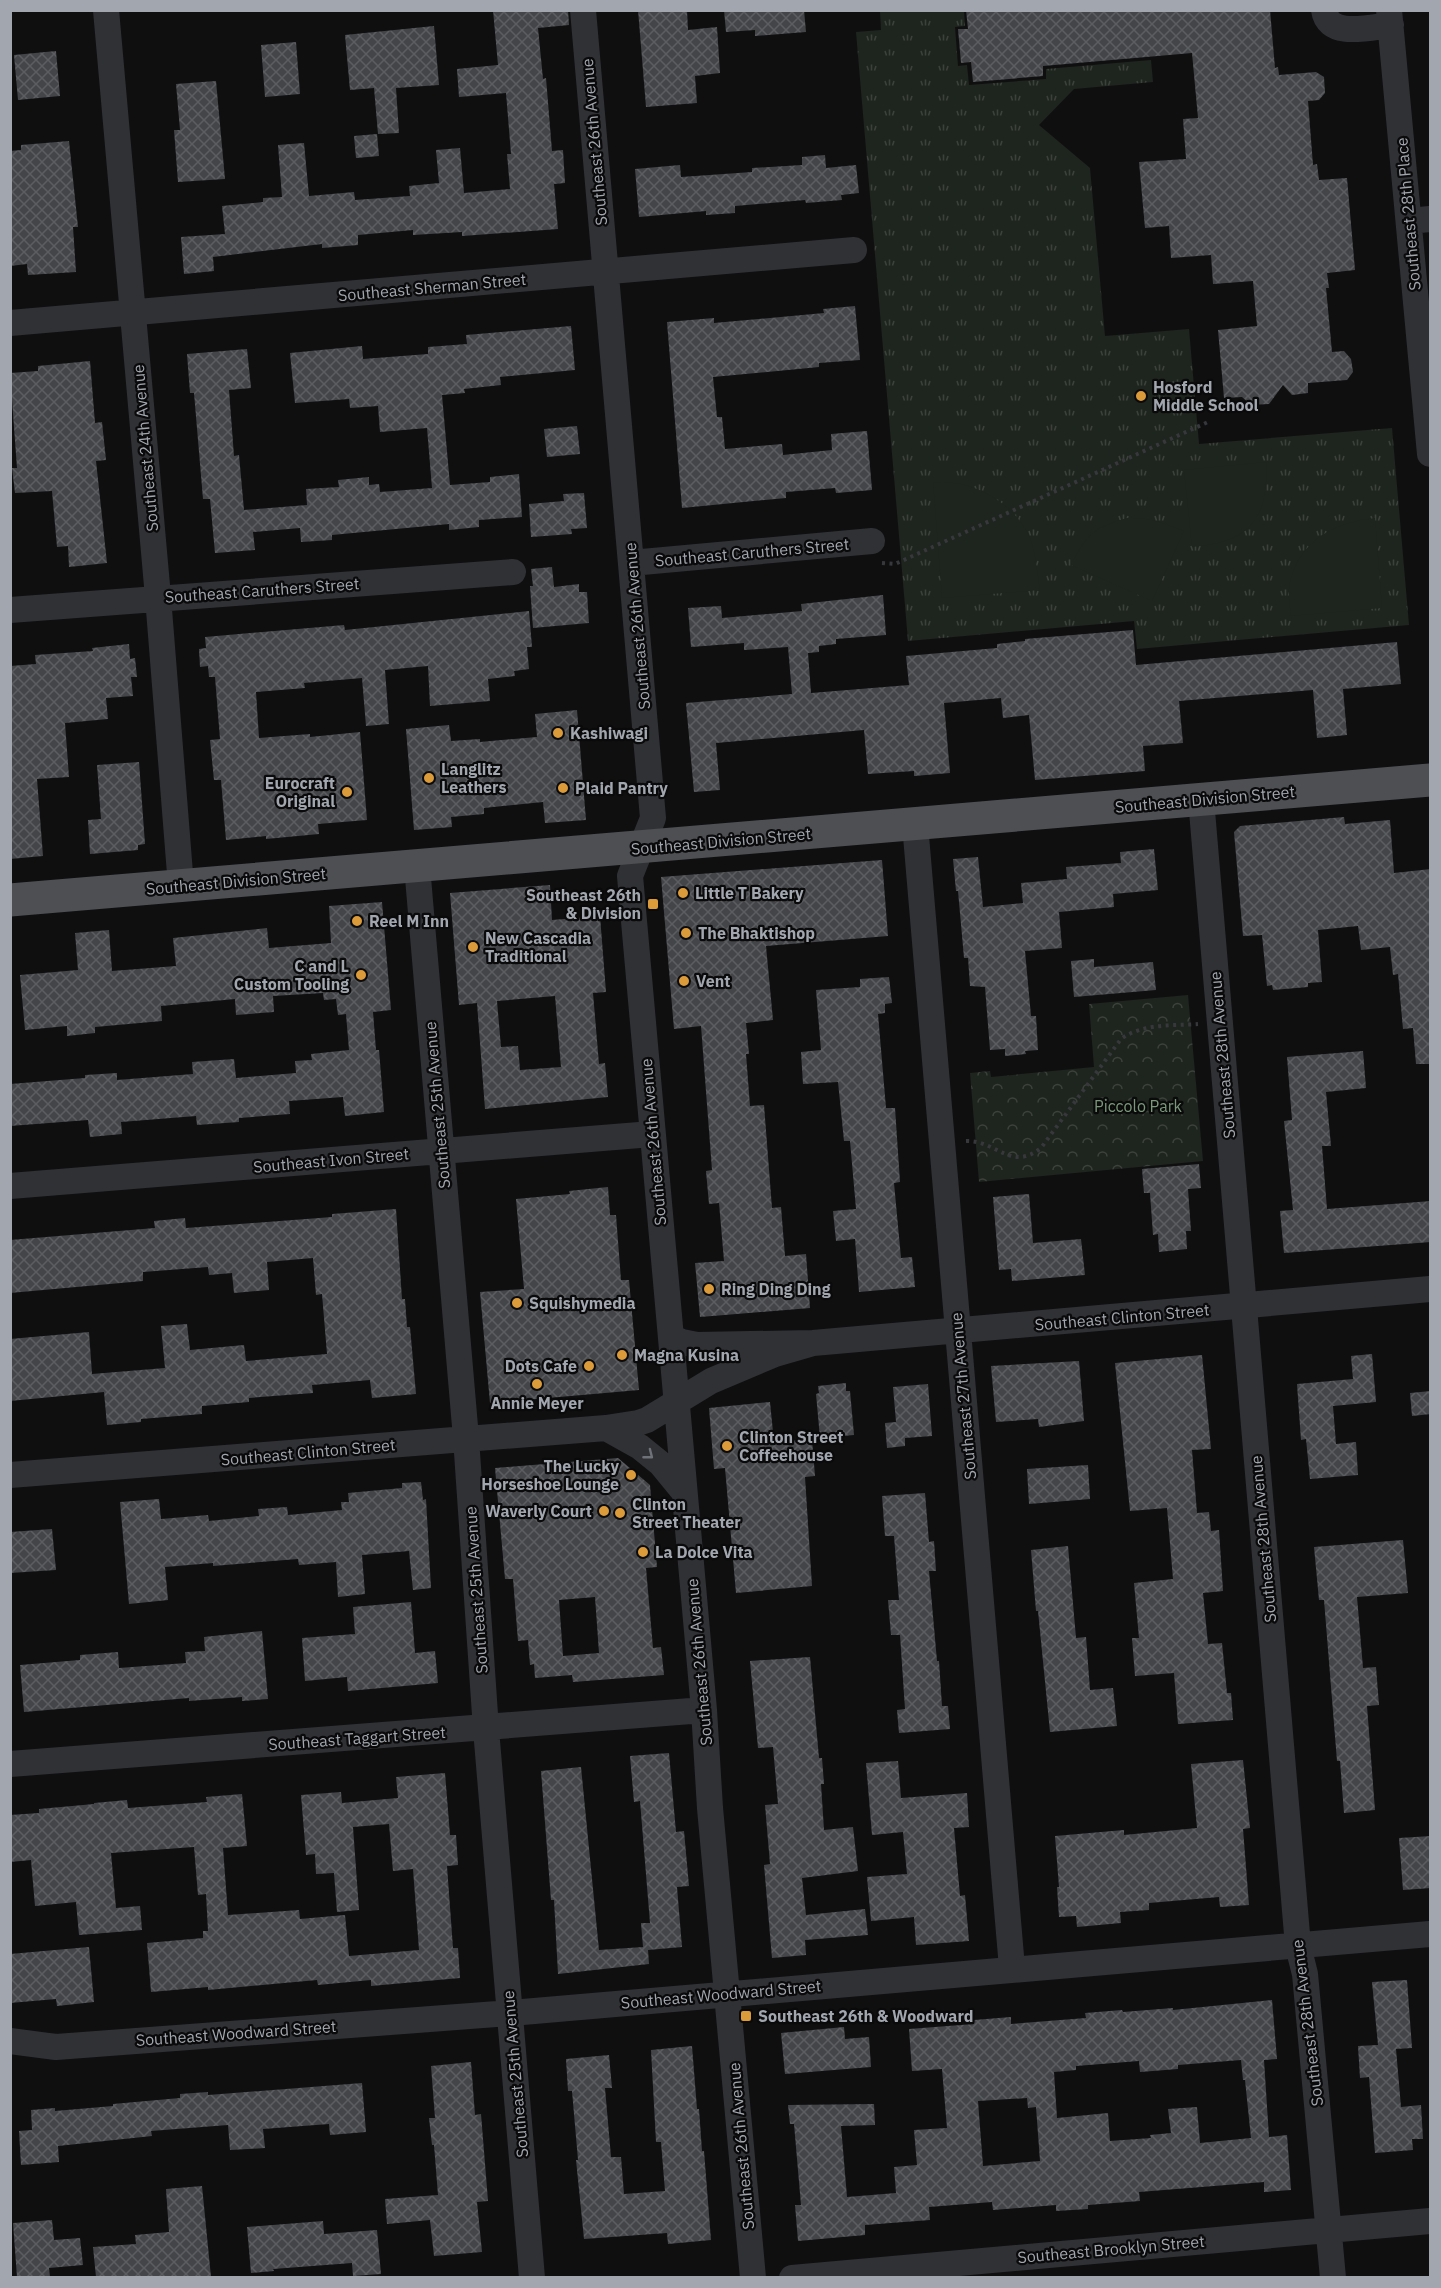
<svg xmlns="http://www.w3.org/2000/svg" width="1441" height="2288" font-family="'IBM Plex Sans',sans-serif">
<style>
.grass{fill:url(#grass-tufts)}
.park{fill:url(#park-crowns)}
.garden{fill:#1e241e}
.building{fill:url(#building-cross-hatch);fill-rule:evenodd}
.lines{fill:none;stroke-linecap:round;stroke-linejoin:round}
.path{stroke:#37383b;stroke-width:4;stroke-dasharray:3 4.5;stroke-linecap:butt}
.minor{stroke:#303135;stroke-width:26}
.major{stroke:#4d4f53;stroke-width:33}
.oneway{stroke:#6f7278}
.poi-dot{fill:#dc9b3b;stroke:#0a0a0b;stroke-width:2}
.labels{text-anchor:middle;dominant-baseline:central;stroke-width:4.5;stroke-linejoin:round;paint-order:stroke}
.street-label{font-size:16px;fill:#a2a7af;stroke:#0a0a0b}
.poi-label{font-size:16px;font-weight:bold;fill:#a2a7af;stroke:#0a0a0b;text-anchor:start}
.park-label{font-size:16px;fill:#7a997a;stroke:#0a0a0b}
</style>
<defs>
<pattern id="grass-tufts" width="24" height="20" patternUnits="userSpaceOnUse" patternTransform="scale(1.5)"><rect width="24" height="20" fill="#1e241e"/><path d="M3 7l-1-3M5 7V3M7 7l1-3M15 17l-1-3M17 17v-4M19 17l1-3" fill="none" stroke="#3c413c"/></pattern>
<pattern id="park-crowns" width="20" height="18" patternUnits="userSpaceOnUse" patternTransform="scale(1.5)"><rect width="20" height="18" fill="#1e241e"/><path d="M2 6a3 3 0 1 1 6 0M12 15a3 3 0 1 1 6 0" fill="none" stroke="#3c413c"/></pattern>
<pattern id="building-cross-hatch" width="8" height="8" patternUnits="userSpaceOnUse" patternTransform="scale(1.5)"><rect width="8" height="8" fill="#434548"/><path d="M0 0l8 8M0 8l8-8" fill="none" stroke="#5b5d60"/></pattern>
</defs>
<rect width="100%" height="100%" fill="#0f0f10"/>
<path class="grass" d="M880,11H964L965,26L955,27L958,66L967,65L969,85L1046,79V69L1151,60L1153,82L1074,89L1039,125L1090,168L1105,336L1189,329L1199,444L1392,428L1409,625L1137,649L1134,621L908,641L856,32L881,30Z"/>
<path class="park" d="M1188,995L1203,1161L979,1182L970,1073L990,1071L991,1077L1094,1067L1089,1004Z"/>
<path class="garden" d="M1266,462C1269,520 1249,542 1192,547L1184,470Z
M933,482C943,483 956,482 965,485C991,492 1018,511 1029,536C1036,552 1037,573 1040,590L942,598Z
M1127,518C1149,517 1164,523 1184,531L1152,601L1071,565C1087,534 1093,528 1127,518Z
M1375,518L1382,608L1291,616C1289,602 1287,588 1292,575C1304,537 1339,522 1375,518Z"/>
<path class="building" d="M493,10H568L569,25L538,28L543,79L546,78L552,151L563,150L565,183L554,184L558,229L462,236V232L413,235V230L358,235V245L322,248V244L213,257L214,271L184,274L181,237L225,234L222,206L263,202V198L282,197L278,145L304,143L309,196L354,192L355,200L410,196L409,186L439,183L436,150L460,148L464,193L510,189L507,154H511L506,93L459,97L457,69L498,65Z
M638,10H687L688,30L717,27L720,73L695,76L697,103L646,107Z
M724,10H804L806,32L755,36V30L726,32Z
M966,10H1270L1275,68L1278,67L1279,75L1316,72L1324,77L1325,93L1319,100L1308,101L1313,165L1317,164L1319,180L1347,178L1355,270L1327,273L1329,288H1326L1332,352L1344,351L1351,359L1353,372L1347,380L1308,383V393L1292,395L1283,385L1269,404L1251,405L1242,397L1224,398L1218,330L1257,326L1253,281L1213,284L1211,255L1171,258L1169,226L1145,228L1139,162L1186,159L1183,119L1198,118L1192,53L1043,66V76L973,82L971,62L961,63L958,29H968Z
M434,26L439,85L396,88L399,133L378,134L374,88L350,90L345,35Z
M296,42L300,94L265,97L261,45Z
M56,51L60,96L18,100L14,55Z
M216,81L225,179L178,182L174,130H180L176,84Z
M377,134L379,156L356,158L354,136Z
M69,141L78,227H73L76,272L28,275L27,264L10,266V151L21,150V145Z
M825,155L826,168L856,165L859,193L841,195L842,200L806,203L805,200L735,206V213L706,215V211L639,217L635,169L680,165L681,177L752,172V168L802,165V157Z
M855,306L860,360L819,363V367L713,377L717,417H722L725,449L782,444L783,455L832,450L831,434L867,431L872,490L836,493L835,488L786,492V498L682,508L667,322L714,318V323L824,313L823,309Z
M571,326L575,370L500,377L501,385L464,389L465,393L442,395L450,485L490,482V477L519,474L522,517L479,520V527L449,530V524L332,535V540L301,542L300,528L253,532L255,550L215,553L210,499H203L194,393H190L187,354L247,349L251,388L229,390L234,456L239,455L244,510L307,505L306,489L339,487L338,480L369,477V485L379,484L380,492L432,488L427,428L380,432L378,406L350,408L349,399L295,403L290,353L362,346L363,359L428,354V347L467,344L466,335Z
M90,361L95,423L102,422L106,460L96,461L107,563L69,567L68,546L57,547L52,491L15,493L12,468H17L10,373L38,371V366Z
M577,426L580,454L547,457L544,429Z
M584,493L587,528L571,529L572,534L531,537L529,504L564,501L563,494Z
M552,567L554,587L579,584V592H587L589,623L533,628L530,586H533L531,569Z
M883,595L886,635L836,639V644L819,646V652L808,653L811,693L909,685L906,656L997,648V644L1025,641V639L1133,630L1136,665L1397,642L1401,684L1343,689L1347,735L1317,738L1313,690L1179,701L1183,743L1143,746L1145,771L1035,780L1029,715L1003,718L1001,698L944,703L950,773L914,776V771L868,774L864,730L716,743L720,790L694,792L686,703L792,694L788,647L744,650V643L691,647L688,608L721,606L722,618L802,611L801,604Z
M529,611L532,647H527L529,669L514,671L515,676L488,679L490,701L430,706L428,666L385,670L389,724L366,726L362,678L304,683L305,688L256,692L259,738L310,734V737L360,732L367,820L318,824L319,834L266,839V836L226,840L221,780H214L210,740L220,739L215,677H209L208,666L200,667L199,649L206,648L205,637L344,625L345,630Z
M129,644L130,659L135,658L137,677H131L133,696L106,698L108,719L65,723L69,777L37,779L43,856L10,859V666L36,664L35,655L93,651L92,648Z
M577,710L586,820L545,823L543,802L484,808V814L451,817L452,827L414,830L406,729L449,725L451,741L480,739V742L537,737L535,714Z
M139,762L145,844L138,845V850L90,854L88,820L101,819L97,765Z
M1344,817L1345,824L1390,820L1394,873L1431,869V1064H1416L1413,1028L1403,1029L1398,974L1393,975L1390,947L1361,950L1358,926L1318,930L1322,982L1308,983V987L1273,990L1272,985L1267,986L1262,935L1243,936L1234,832L1240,826Z
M1154,849L1158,890L1113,894L1114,907L1059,912L1062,948L1025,951L1031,1016H1036L1038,1050L1025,1051L1026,1054L1005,1056V1049L990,1050L985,987L970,986L968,958H964L958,891H956L953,859L978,857L983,907L1023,903L1021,883L1067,879L1066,867L1121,863L1120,852Z
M882,860L888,936L766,946L773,1020L746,1023L749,1054H746L750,1106L764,1105L772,1208L781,1207L785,1256L806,1254L810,1308L700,1317L695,1263L724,1261L719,1203L709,1204L706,1171L712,1170L701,1026L674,1029L661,877Z
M550,885L552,920L600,916L606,992L593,993L599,1064L605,1063L608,1097L485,1109L477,1003L459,1005L450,893ZM555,996L561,1067L520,1070L518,1046L501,1047L497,1001Z
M382,902L391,1010L373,1012L376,1050H379L384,1112L345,1116L343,1097L289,1101L290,1114L239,1118V1122L197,1125L196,1116L121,1122L122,1134L90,1137L88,1120L10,1126V1084L85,1078V1075L117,1073V1080L193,1074L192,1062L234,1059L236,1078L296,1073L295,1061L312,1060L311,1054L349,1050L346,1014L338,1015L336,999L324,1000L323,993L273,996L274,1012L236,1015L235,999L161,1006L162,1021L95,1027V1033L67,1036V1026L25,1030L20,975L78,970L75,933L109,930L112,971L176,966L173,938L267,928L269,948L331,943L329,906Z
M1094,959V967L1153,962L1156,990L1074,997L1071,961Z
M889,977L892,1003L885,1004V1013L878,1014L886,1108H895L900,1182L894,1183L901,1258L912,1257L915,1287L859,1292L855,1239L836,1241L833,1211L856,1209L850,1141H844L838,1082L803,1084L801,1052L821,1050L816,990L860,987V979Z
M1363,1051L1366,1088L1326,1092L1331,1146H1322L1327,1209L1431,1201V1242L1284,1253L1280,1211L1293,1210L1284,1121L1292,1120L1287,1057Z
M1199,1164L1201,1188L1188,1189L1191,1231H1186L1187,1249L1159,1252L1158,1234L1153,1235L1150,1193H1144L1142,1169Z
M608,1187L610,1215H616L621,1280H629L639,1390L490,1403L480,1292L524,1289L516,1199L570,1194L569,1191Z
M1029,1194L1033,1243L1081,1239L1085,1275L1012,1281L1011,1269L999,1270L993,1197Z
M396,1209L402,1299H405L407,1327H410L416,1394L372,1398L370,1380L312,1385L313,1393L249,1398V1402L202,1406V1414L141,1419V1422L107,1425L104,1392L10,1401V1339L89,1332L92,1374L165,1368L161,1326L187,1324L190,1350L244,1345L246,1361L327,1354L322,1294L316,1295L313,1258L267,1262L269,1290L234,1293L232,1273L209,1275L208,1267L143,1272V1281L10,1293V1240L155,1228L154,1221L185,1218L186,1228L332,1217V1214Z
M1372,1354L1376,1402L1333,1406L1336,1444L1356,1442L1358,1475L1310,1479L1306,1439L1301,1440L1297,1384L1353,1379L1351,1356Z
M1202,1355L1211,1449L1192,1450L1197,1513L1209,1512L1211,1531L1219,1530L1223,1591L1203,1593L1208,1644L1222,1643L1227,1693H1231L1233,1720L1178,1724L1174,1673L1135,1676L1132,1638H1139L1134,1583L1173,1579L1167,1508L1130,1511L1115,1363Z
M1079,1361L1084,1421L1039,1427L1038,1419L996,1422L991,1366Z
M846,1383V1391H850L854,1435L820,1438L816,1394L819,1393L818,1386Z
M928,1384L932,1436L905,1438V1446L887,1448L885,1423L896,1422L893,1387Z
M1431,1391V1414L1412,1416L1410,1393Z
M770,1402L774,1442L812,1439L815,1476L805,1477L812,1586L736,1593L725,1468L714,1469L709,1408Z
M618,1458L650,1485L657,1567L646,1568L653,1648L661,1647L664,1675L573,1682L572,1675L535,1678L534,1664L530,1665L528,1640L518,1641L513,1579H505L495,1468ZM595,1597L599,1653L563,1656L559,1600Z
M1088,1465L1090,1499L1029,1504L1027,1469Z
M421,1482L423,1500L426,1499L431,1588L413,1590L409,1551L362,1555L365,1594L338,1597L336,1562L299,1565L298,1559L213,1566V1563L165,1567L168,1600L129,1604L120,1502L159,1499L161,1519L208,1515L209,1521L259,1516L258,1509L287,1507L288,1515L342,1510L341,1502H349L348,1493L402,1488V1483Z
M925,1493L929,1542L934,1541L936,1571H929L937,1661H939L942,1706H948L950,1729L899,1733L897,1710L905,1709L900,1635H891L888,1600H899L894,1536H885L882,1496Z
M52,1529L56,1570L10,1573V1532Z
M1403,1540L1408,1593L1357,1597L1363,1668L1376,1667L1379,1705L1367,1706L1375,1810L1344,1813L1340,1761H1337L1324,1600H1319L1314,1547Z
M1068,1546L1076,1638L1086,1637L1090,1690L1113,1688L1117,1726L1050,1732L1038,1611H1036L1031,1550Z
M411,1602L415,1653L435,1651L438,1683L348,1691L347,1677L305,1681L302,1638L355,1634L353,1607Z
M262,1631L268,1699L242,1701V1697L189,1701V1698L24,1712L20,1665L80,1660V1655L118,1652L119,1668L186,1663L185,1652L205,1651L204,1637Z
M810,1657L819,1758H822L824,1784H821L824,1830L853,1827L858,1871L802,1878L806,1915L865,1909L868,1935L805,1940L806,1955L772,1958L764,1865L770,1864L765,1805L778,1804L773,1747L758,1748L750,1661Z
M669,1753L676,1832L684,1831L689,1886L677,1887L682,1947L648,1950L649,1964L558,1974L554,1900H551L541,1771L581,1767L599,1950L643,1947L641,1923H650L640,1801L634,1802L630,1756Z
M1243,1760L1250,1828L1243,1829L1249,1905L1220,1907L1219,1897L1149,1903V1910L1120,1912L1121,1923L1077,1927L1076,1916L1059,1917L1057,1887H1059L1055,1836L1124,1830V1835L1197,1828L1191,1764Z
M898,1761L901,1798L967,1793L969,1827L954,1828L960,1896L965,1895L969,1941L916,1945L914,1917L871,1921L867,1877L907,1874L903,1832L872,1835L866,1763Z
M445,1773L450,1835H456L458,1865L447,1866L453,1948H458L460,1978L371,1986V1980L318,1985L317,1980L208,1990V1987L151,1992L147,1943L203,1938V1931H208L206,1894L198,1895L194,1847L111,1853L116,1908L140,1906L142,1930L79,1935L76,1902L35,1906L31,1860L10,1862V1815L39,1813V1809L94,1804V1803L127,1800L128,1808L207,1802L206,1797L242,1794L247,1846L223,1848L228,1915L299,1910L300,1919L345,1915L349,1956L419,1950L413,1869L393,1871L389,1824L353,1827L359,1910L337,1912L334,1873L316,1874L315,1854L306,1855L301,1795L341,1792L342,1803L398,1798L396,1777Z
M1431,1836V1888L1403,1890L1399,1838Z
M89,1947L94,2002L57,2006L56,1999L10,2003V1954Z
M1407,1980L1412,2048L1396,2049L1401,2107L1421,2105L1423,2139H1412L1413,2150L1375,2153L1369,2077L1360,2078L1358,2046L1378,2045L1372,1982Z
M1272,2000L1277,2059L1264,2060L1269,2137L1287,2135L1291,2190L1264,2192V2182L1139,2192L1140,2201L1088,2205V2209L1056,2211V2205L993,2210L992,2202L929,2207L930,2220L865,2225V2235L798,2241L795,2205H801L794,2124H790L788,2105L874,2104L875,2125L841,2126L847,2197L896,2193L894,2167L917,2165L914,2130L947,2128L942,2069L912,2071L909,2029L974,2024V2020L1011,2017V2024L1086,2018L1085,2013L1122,2010L1123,2012L1173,2008V2010ZM1241,2060L1243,2080H1245L1251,2138L1200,2143L1197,2107L1168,2109L1171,2133L1150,2135L1151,2138L1110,2141L1108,2113L1057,2118L1054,2072L1076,2070V2066L1139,2061L1140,2072L1178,2069V2065ZM1027,2098L1028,2108L1036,2107L1040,2161L983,2166L978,2101Z
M844,2027L845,2039L869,2037L871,2067L785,2074L781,2033Z
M692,2046L697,2109H699L702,2151H704L711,2240L668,2244L667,2233L584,2239L576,2160H578L572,2091H568L566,2059L609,2055L612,2088H605L611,2157H621L624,2194L665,2191L661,2142H656L651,2050Z
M471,2062L475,2115L481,2114L488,2201L477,2202L482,2252L434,2256L430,2220L387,2224L385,2199L438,2195L434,2145H432L429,2118H435L431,2066Z
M362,2083L366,2132L330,2135L329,2124L263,2129L265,2148L230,2150L228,2125L151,2131L152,2136L58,2146L59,2162L21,2165L19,2131L32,2130L31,2110L55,2108V2111L113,2106V2104L180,2098V2094L208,2092V2095Z
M202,2186L211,2277H96L93,2247L136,2244L135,2235L169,2232L166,2189Z
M52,2220L54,2240L80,2238L83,2265L49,2268L50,2277H17L13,2223Z
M323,2221L324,2234L377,2230L381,2274L353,2276L352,2263L273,2269L274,2271L251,2273L247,2227Z"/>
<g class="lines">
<path class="path" d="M882,563L895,564L1208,422
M966,1141C996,1140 1011,1172 1041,1148L1121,1039C1143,1023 1172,1026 1198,1024"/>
<path class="minor" d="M106,10L158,597L181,886
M583,10L653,818L630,876L704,1710L710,1808L753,2278
M1324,10C1328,39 1370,27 1391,25
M1389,10L1430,454
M1409,221L1430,219
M10,323L854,250
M631,563L872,541
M10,610L513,572
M1201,799L1298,1946L1305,1974L1333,2278
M915,824L1012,1968
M417,866L466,1438L486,1729L532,2278
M10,1186L652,1134
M671,1337L682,1342L697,1345L813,1343L1430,1289
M606,1428L640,1447L661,1464L684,1492
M10,1475L606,1428L638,1423L647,1420L711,1381L775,1354L813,1343
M10,1764L704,1710
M10,2041L56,2047L511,2013L1430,1934
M792,2278L1430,2221"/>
<path class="major" d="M10,900L1430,780"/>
</g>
<defs><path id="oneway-chevron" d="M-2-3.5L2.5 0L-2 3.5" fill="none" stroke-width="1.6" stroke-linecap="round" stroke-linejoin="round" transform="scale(1.5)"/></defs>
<use class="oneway" href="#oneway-chevron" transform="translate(649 1455) rotate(38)"/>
<g class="poi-dot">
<circle cx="1141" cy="396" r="6"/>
<circle cx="558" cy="733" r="6"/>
<circle cx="429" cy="778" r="6"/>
<circle cx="563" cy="788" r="6"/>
<circle cx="347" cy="792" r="6"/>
<circle cx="683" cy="893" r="6"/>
<rect x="647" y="898" width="12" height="12" rx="3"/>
<circle cx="357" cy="921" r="6"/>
<circle cx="686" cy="933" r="6"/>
<circle cx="473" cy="947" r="6"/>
<circle cx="361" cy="975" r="6"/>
<circle cx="684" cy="981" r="6"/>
<circle cx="709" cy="1289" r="6"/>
<circle cx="517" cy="1303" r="6"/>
<circle cx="622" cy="1355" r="6"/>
<circle cx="589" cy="1366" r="6"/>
<circle cx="537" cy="1384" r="6"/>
<circle cx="727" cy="1446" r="6"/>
<circle cx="631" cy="1475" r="6"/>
<circle cx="604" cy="1511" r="6"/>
<circle cx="620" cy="1513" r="6"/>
<circle cx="643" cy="1552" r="6"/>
<rect x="740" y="2010" width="12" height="12" rx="3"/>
</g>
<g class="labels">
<g class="street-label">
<text transform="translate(594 142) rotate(-95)">Southeast 26th Avenue</text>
<text transform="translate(1408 214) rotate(-95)">Southeast 28th Place</text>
<text transform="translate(432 287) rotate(-5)">Southeast Sherman Street</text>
<text transform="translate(145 448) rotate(-95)">Southeast 24th Avenue</text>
<text transform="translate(752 552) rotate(-5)">Southeast Caruthers Street</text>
<text transform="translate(262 590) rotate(-4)">Southeast Caruthers Street</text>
<text transform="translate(637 626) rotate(-95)">Southeast 26th Avenue</text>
<text transform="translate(1205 799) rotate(-5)">Southeast Division Street</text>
<text transform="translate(721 841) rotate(-5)">Southeast Division Street</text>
<text transform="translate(236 881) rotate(-5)">Southeast Division Street</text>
<text transform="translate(1222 1055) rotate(-95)">Southeast 28th Avenue</text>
<text transform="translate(437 1105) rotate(-95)">Southeast 25th Avenue</text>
<text transform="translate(653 1142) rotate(-95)">Southeast 26th Avenue</text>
<text transform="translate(331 1160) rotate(-5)">Southeast Ivon Street</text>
<text transform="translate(1122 1317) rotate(-5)">Southeast Clinton Street</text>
<text transform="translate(963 1396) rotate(-95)">Southeast 27th Avenue</text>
<text transform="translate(308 1452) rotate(-5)">Southeast Clinton Street</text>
<text transform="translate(1263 1539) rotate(-95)">Southeast 28th Avenue</text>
<text transform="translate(476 1590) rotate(-94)">Southeast 25th Avenue</text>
<text transform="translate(699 1662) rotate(-95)">Southeast 26th Avenue</text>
<text transform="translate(357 1738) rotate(-4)">Southeast Taggart Street</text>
<text transform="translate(721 1994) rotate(-5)">Southeast Woodward Street</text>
<text transform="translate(1307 2023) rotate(-97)">Southeast 28th Avenue</text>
<text transform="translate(236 2033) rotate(-4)">Southeast Woodward Street</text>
<text transform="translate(515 2074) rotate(-95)">Southeast 25th Avenue</text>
<text transform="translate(741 2146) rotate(-95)">Southeast 26th Avenue</text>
<text transform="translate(1111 2249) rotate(-5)">Southeast Brooklyn Street</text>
</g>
<g class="poi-label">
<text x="1153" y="387">Hosford<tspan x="1153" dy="18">Middle School</tspan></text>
<text x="570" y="733">Kashiwagi</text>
<text x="441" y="769">Langlitz<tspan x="441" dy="18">Leathers</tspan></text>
<text x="335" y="783" text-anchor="end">Eurocraft<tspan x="335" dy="18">Original</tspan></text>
<text x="575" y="788">Plaid Pantry</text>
<text x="695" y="893">Little T Bakery</text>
<text x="641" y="895" text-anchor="end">Southeast 26th<tspan x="641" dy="18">&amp; Division</tspan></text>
<text x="369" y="921">Reel M Inn</text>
<text x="698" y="933">The Bhaktishop</text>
<text x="485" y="938">New Cascadia<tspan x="485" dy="18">Traditional</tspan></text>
<text x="349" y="966" text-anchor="end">C and L<tspan x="349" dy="18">Custom Tooling</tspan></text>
<text x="696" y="981">Vent</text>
<text x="721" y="1289">Ring Ding Ding</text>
<text x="529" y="1303">Squishymedia</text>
<text x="634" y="1355">Magna Kusina</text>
<text x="577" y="1366" text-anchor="end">Dots Cafe</text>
<text x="537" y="1403" text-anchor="middle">Annie Meyer</text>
<text x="739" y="1437">Clinton Street<tspan x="739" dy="18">Coffeehouse</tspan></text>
<text x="619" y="1466" text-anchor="end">The Lucky<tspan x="619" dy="18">Horseshoe Lounge</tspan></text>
<text x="632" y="1504">Clinton<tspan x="632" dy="18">Street Theater</tspan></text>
<text x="592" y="1511" text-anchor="end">Waverly Court</text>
<text x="655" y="1552">La Dolce Vita</text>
<text x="758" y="2016">Southeast 26th &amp; Woodward</text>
</g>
<g class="park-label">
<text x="1138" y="1106">Piccolo Park</text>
</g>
</g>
<rect width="1441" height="2288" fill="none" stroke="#a2a7af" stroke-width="24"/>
</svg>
